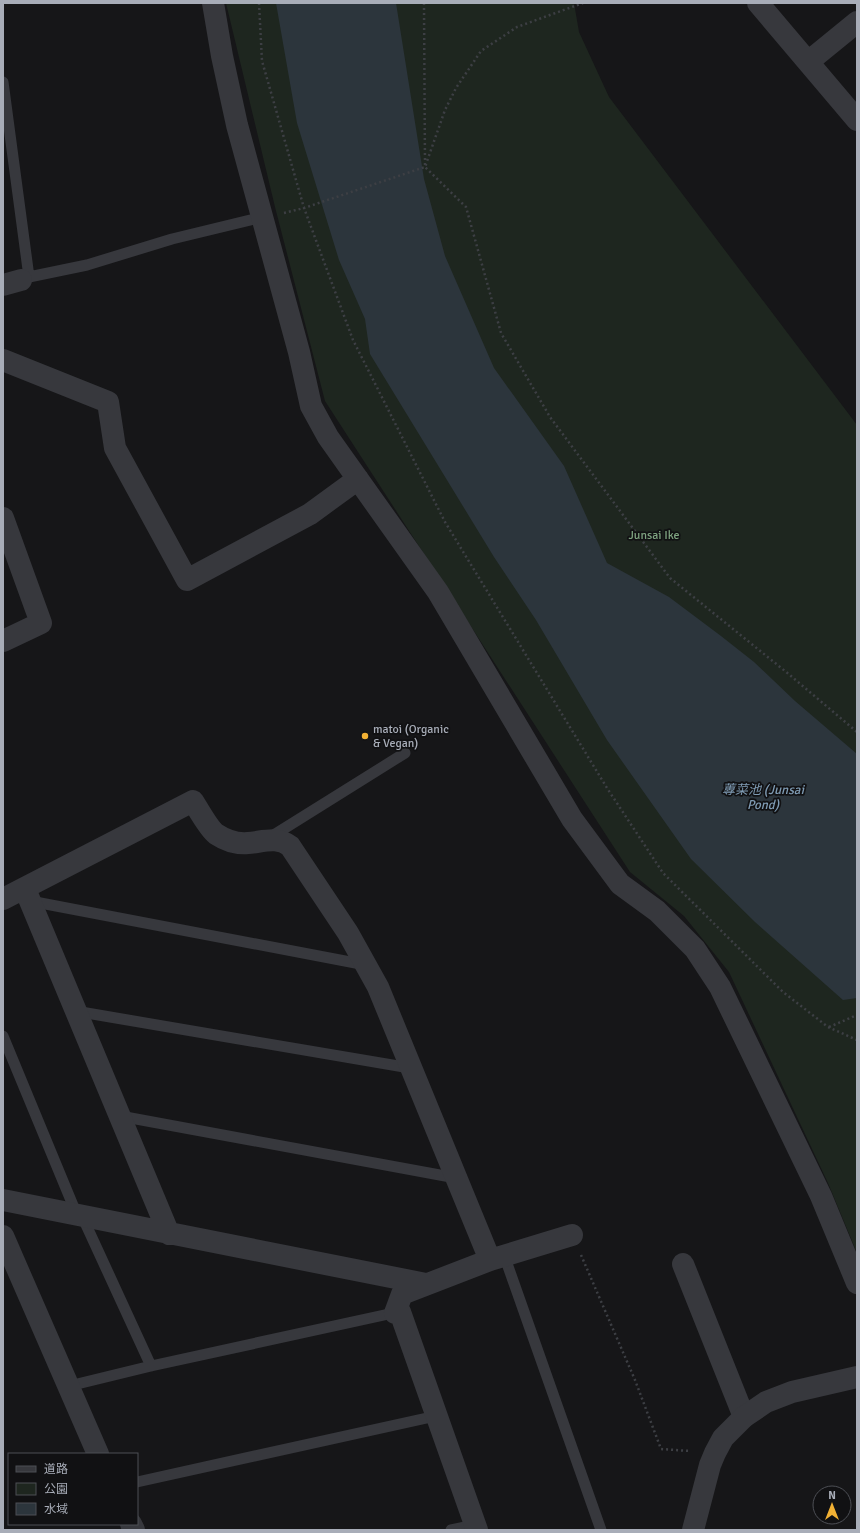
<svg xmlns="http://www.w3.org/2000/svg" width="860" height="1533" font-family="Signika,'Noto Sans JP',sans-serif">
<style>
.green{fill:#1e261f}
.water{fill:#2c353c}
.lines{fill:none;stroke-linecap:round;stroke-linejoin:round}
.path{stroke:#3d3f44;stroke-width:2.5;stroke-dasharray:2 3;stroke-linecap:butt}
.service{stroke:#37383d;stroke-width:11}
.minor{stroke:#37383d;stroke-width:22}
.tertiary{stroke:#37383d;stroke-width:22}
.poi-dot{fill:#f2b134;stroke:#111113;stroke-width:1.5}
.labels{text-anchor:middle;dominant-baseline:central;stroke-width:3.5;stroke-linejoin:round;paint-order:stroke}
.park-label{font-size:12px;fill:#7fa381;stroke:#111113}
.poi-label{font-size:12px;fill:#a8adb8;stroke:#111113;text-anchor:start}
.water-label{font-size:13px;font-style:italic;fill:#7f9bb3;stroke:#111113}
</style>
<rect width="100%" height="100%" fill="#161618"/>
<path class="green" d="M226,3H574L579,32L609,97L857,425V1253L828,1183L729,972L684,916L630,872L325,401L275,207Z"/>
<path class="water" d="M276,3H396L424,179L445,256L494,368L564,466L607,563L669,597L721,636L754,662L795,701L857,754V998L843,1000L755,922L691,859L607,740L536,620L494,557L370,354L365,319L339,260L297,123Z"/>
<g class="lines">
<path class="path" d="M259,3L262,61L304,208L353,340L445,522L607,788L663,873L783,992L828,1027L857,1040
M424,3L425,167L466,207L501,333L550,417L670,578L785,671L857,732
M284,213L304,208L425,167L445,110L456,88L481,51L517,27L583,3
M829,1027L857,1015
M581,1255L635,1380L661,1449L690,1451"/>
<path class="service" d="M3,82L29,277
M21,280L29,277L87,265L172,239L263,217
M269,838L405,753
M30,901L366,965
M75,1011L410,1068
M3,1036L77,1215
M120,1116L456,1178
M82,1216L151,1366
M504,1255L601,1530
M69,1386L151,1366L398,1312
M137,1482L436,1416
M451,1530L475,1525"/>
<path class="minor" d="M213,3L222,56L237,125L299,352L311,406L328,437L438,592L572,819L620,884L657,911L695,949L720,987L821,1196L857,1283
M758,3L857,120
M808,62L857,22
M3,285L21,280
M3,360L108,402L115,448L187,580L310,514L358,479
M3,518L41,623L3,641
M25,889L169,1234
M3,899L193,801C198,809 209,829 216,834C225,840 237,844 248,843C262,842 278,836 290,846L348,933L378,987L490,1260
M3,1200L426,1284
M3,1236L98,1454
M683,1264L744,1417
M400,1312L477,1530
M395,1313L402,1294L490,1260L572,1235
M131,1524L134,1530"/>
<path class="tertiary" d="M693,1530L710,1465L715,1453L723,1438L744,1417L766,1402L792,1392L857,1377"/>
</g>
<circle class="poi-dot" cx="365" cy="736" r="4"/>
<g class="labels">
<g class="park-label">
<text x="654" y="535">Junsai Ike</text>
</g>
<g class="poi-label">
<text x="373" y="729">matoi (Organic<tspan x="373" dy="14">&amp; Vegan)</tspan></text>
</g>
<g class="water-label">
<text x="763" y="790">蓴菜池 (Junsai<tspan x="763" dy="15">Pond)</tspan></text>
</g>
</g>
<rect width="860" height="1533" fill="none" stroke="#a8adb8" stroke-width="8"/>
<rect x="8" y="1453" width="130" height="72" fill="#111113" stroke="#4d4f55"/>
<rect x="16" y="1466" width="20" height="6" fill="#37383d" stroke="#4d4f55"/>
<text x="44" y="1473" font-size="12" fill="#a8adb8">道路</text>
<rect x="16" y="1483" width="20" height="12" fill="#1e261f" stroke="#4d4f55"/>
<text x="44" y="1493" font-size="12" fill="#a8adb8">公園</text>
<rect x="16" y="1503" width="20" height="12" fill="#2c353c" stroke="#4d4f55"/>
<text x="44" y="1513" font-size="12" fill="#a8adb8">水域</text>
<g transform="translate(832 1505)"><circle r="19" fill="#111113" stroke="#4d4f55"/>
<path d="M0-3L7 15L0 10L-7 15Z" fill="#f2b134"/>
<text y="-6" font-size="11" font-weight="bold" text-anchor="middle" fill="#a8adb8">N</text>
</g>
</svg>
